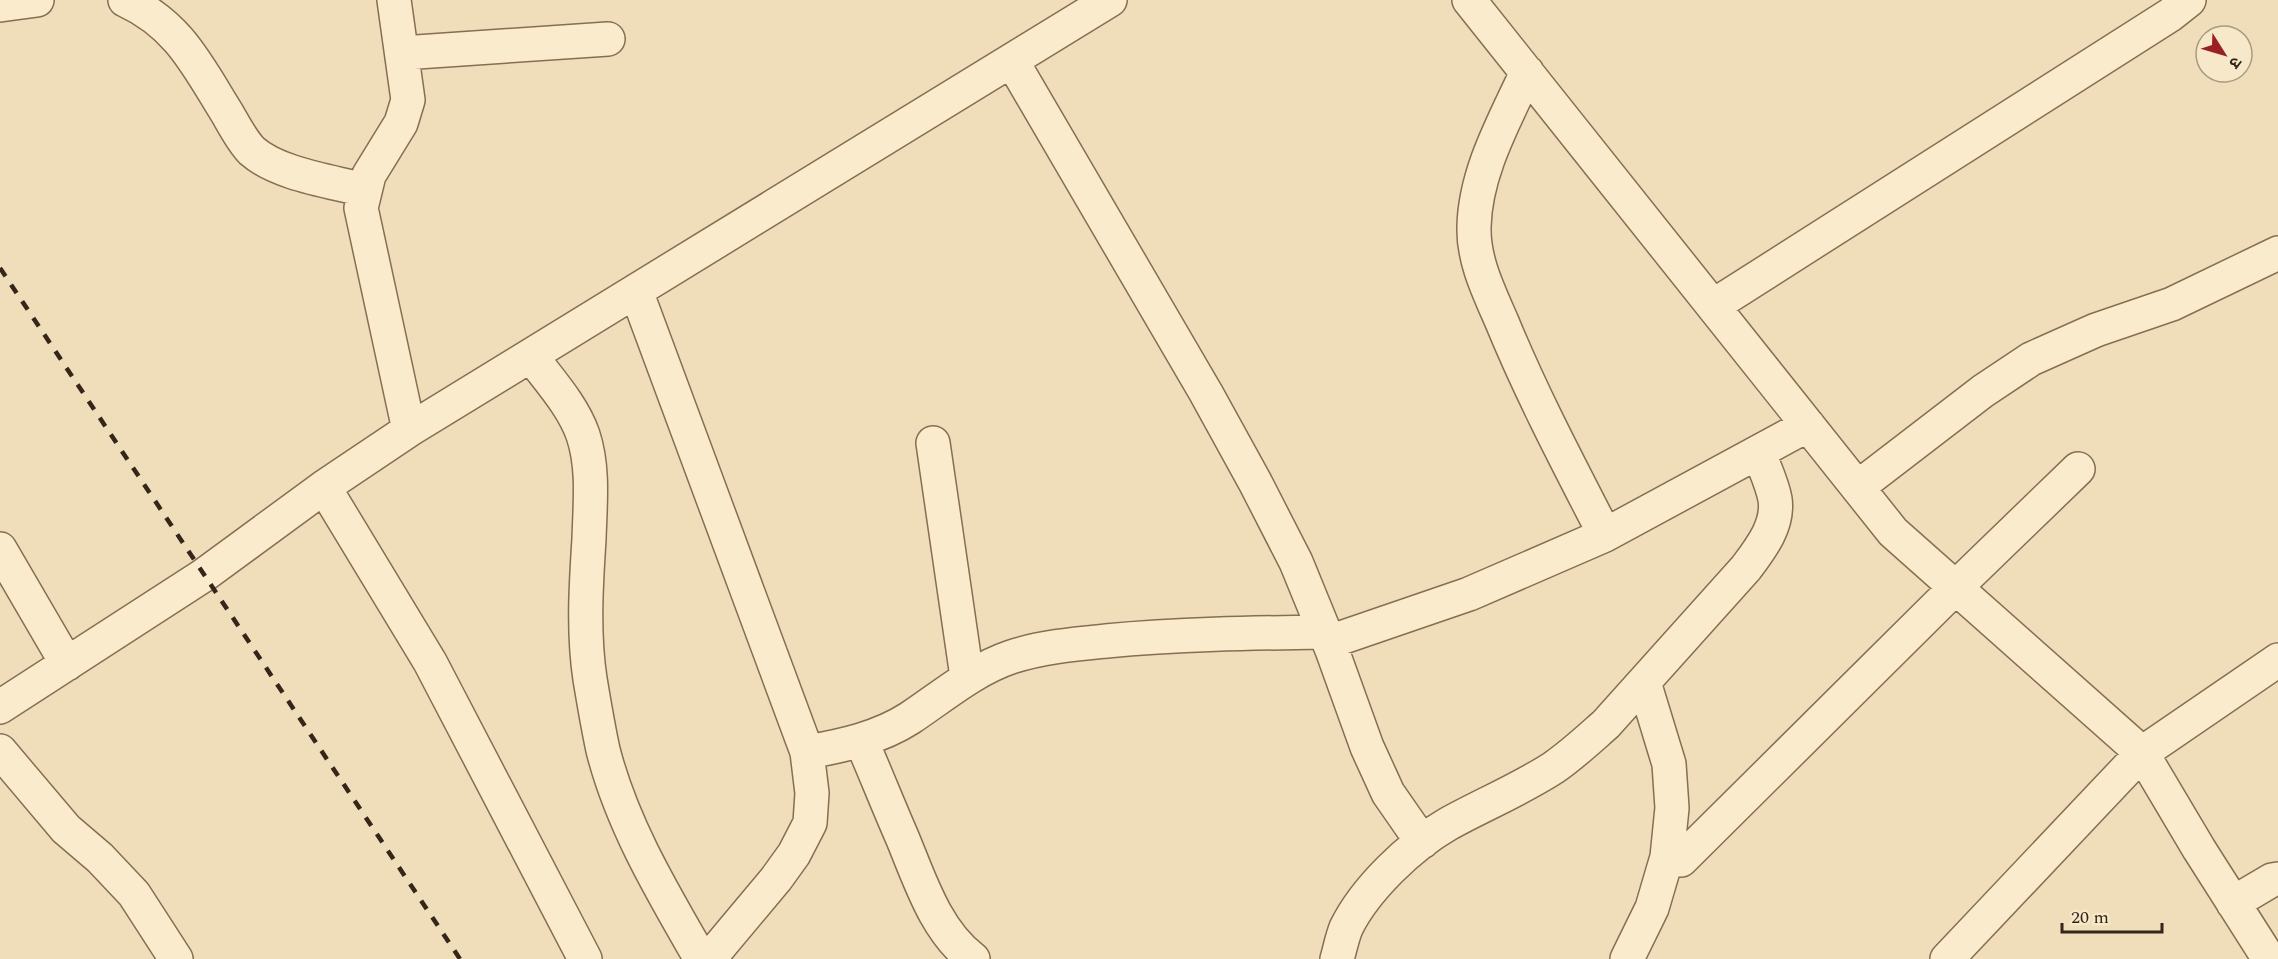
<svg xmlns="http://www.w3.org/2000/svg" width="2278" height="959" font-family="Spectral,'Noto Sans Devanagari',serif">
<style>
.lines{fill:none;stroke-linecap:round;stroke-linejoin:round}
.minor-casing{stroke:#876d54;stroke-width:36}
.minor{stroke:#fbebcd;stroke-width:33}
.rail{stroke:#35261a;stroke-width:4.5;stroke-dasharray:10 10;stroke-linecap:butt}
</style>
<rect width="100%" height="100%" fill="#f0ddba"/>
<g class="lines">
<defs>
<path id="minor" d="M125,0C179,25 197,65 227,113C234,125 242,141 252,151C278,174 330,181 364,190
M394,0L408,100L401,123L369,175L361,208L409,430
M1469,0L1893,532L2142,753L2199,849L2269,959
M0,5L37,0
M402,53L608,39
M1012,61L1206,393L1255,482L1296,562L1332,650L1367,747L1388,793L1422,842
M1527,72C1505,120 1475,172 1474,227C1473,260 1489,292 1502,322C1532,395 1569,465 1605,535
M636,291L807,752L812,793L810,823L794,854L776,879L709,959
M1713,306L2170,15L2189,0
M531,356C549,380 573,406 583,435C594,468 590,504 589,539C586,585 583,633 590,679C594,703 598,727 603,750C622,825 663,893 701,959
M933,443L967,677
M324,487L430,662L585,959
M1858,487L1983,391L2031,359L2096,330L2172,304L2278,253
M0,549L67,664
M1329,642L1469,594L1605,535L1808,425
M0,707L204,575L324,487L409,430L1110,0
M861,740C875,772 888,805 902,837C920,880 935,930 973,959
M0,751L66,829L100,858L134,894L176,959
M807,752C842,746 879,738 910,718C943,696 973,670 1011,657C1041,647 1075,644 1106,641C1178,634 1252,633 1325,632
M1681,860L1956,587L2078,469
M2233,903L2272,880L2278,879
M1337,959C1340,949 1342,938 1346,928C1365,889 1410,846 1448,824C1482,805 1519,790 1553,768C1572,755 1589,739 1606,724L1746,568C1761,548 1779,525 1775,499C1772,483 1764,467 1759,453
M1627,959L1652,908L1667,857L1672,808L1669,764L1644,682
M1947,959L2142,753L2278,660"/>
</defs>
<use href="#minor" class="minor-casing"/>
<use href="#minor" class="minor"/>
<path class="rail" d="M0,268L460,959"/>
</g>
<g transform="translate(2224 54) rotate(127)"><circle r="28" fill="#f7e8ca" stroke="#a99a84" stroke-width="1.5"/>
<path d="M0-4.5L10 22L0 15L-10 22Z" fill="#9a2027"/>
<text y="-9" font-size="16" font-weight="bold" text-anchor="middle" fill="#35261a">उ</text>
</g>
<path d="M2062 923v9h100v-9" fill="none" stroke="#35261a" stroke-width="3"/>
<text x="2071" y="923" font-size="18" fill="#35261a" stroke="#f7e8ca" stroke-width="4.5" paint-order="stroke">20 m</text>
</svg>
